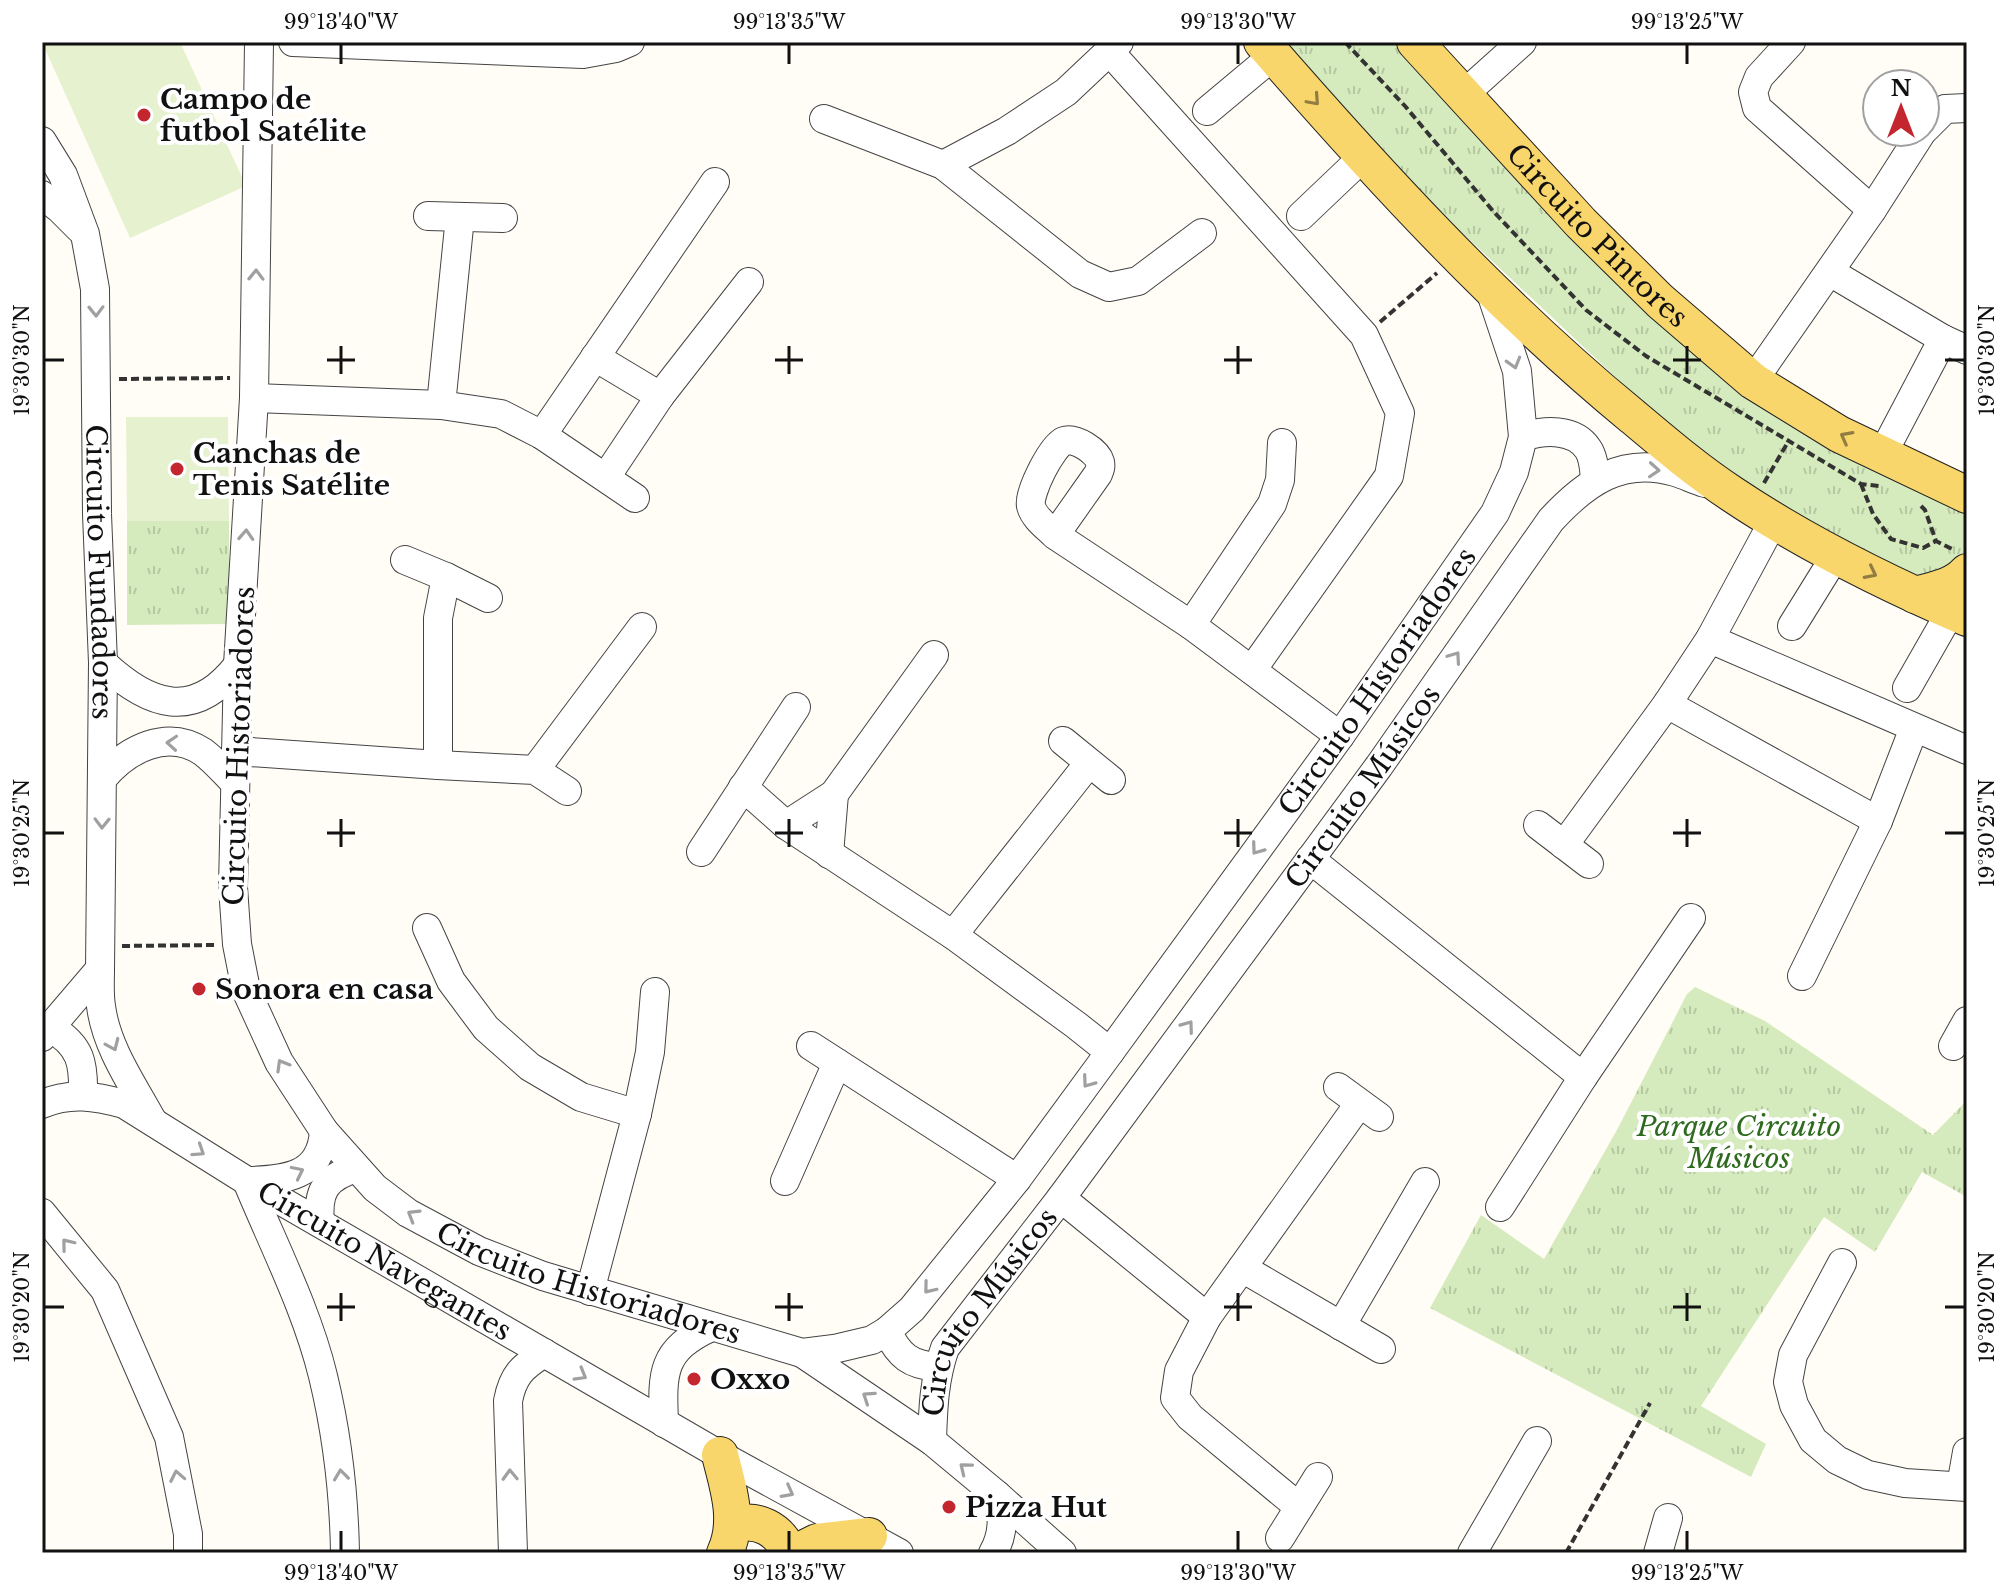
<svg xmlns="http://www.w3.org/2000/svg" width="2009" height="1595" font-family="'Libre Baskerville',serif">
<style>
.park{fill:url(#park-tufts)}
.pitch{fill:#e6f2cf}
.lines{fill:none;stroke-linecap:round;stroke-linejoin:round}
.minor-casing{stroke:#444;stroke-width:30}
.major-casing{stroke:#222;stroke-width:38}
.path{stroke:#333;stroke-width:4;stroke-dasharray:8 4;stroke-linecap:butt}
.minor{stroke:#fff;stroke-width:28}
.major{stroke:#f9d66b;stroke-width:36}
.oneway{stroke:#917d42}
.oneway2{stroke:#a0a0a0}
.ticks{fill:none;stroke:#111;stroke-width:3}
.poi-dot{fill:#c4262e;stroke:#fff;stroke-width:3}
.labels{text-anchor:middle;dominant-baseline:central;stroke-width:8;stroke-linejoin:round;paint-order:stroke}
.poi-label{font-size:28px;font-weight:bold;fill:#111;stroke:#fff;text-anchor:start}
.street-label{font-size:28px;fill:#111;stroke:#fff}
.park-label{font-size:28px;font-style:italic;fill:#2f6b1f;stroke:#fff}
.neatline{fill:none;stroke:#111;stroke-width:3}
.ticks-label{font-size:20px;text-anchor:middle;fill:#111}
</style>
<defs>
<pattern id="park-tufts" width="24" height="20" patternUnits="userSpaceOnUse" patternTransform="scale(2)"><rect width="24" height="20" fill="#d5ebbd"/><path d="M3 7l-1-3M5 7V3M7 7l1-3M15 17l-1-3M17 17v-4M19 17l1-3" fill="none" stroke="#b6c8a1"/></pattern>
</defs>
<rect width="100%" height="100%" fill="#fffdf5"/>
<path class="park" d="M1277,42H1406L1748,384L1967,502V614L1725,480L1374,150Z
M127,521H229V624L127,625Z
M1695,987L1765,1021L1933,1135L1967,1100V1197L1922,1172L1875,1252L1824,1217L1701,1406L1766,1444L1751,1477L1430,1308L1481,1215L1544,1259L1618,1128L1687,994Z"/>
<path class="pitch" d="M42,42H180L246,186L130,238Z
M126,417H228L229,521H127Z"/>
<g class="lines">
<defs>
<g id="minor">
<path id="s1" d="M259,42L254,398L238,665L233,887L237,944L246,990L279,1062L324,1131L375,1188L408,1213L479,1251L543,1276L802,1353L834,1349L872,1340L887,1331L912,1309L1017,1179L1110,1052L1340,736L1495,513L1514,472L1523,437L1517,371L1490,290"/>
<path d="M293,42L583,54L616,48L630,42"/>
<path d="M1791,42L1759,77L1753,92L1757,108L1872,210"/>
<path d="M1109,51L1364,335L1400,413L1389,476L1252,670"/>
<path d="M1463,95L1522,42"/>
<path d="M1207,111L1274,55"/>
<path d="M824,119L943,165L1080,274L1109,287L1138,281L1202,233"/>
<path d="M1925,129L1945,109L1967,108"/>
<path id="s2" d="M42,141L63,175L85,234L95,289L97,514L103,663L100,969C100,981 99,994 101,1006C106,1047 133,1085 152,1120"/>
<path d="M943,165L1007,131L1066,92L1119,42"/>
<path d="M42,195L60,209L80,229"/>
<path d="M428,216L503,218"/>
<path d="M1301,216L1364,156"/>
<path d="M1830,272L1943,339L1967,350"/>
<path d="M595,357L660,396"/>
<path d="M1753,381L1872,210L1922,132"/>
<path d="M254,398L441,405L501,414L542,435L635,498"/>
<path d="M441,405L460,217"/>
<path d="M542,435L715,182"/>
<path d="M1523,437C1544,430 1574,428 1588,449C1594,458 1594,469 1595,480"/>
<path d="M1882,455L1943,339"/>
<path d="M606,477L660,396L749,282"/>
<path d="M1055,535L1098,474C1100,469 1101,467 1100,462C1097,451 1075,437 1064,441C1052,446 1028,493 1031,506C1034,518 1047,527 1055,535L1191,625L1340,736"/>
<path d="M405,560L446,577L488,598"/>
<path d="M1191,625L1272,504L1280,480L1282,443"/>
<path d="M1792,626L1836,555"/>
<path d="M1710,639L1967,750"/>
<path d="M103,663C149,706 194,722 238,665"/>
<path d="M1907,688L1951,611"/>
<path d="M1667,704L1878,821"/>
<path d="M1063,741L1111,780"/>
<path d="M236,751L438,765L535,770L567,791"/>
<path d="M438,765V618L446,577"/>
<path d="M535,770L642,627"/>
<path d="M102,779C127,749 167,728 203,752C215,761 225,773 235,783"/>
<path d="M743,787L786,825L953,935L1076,1025L1110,1052"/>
<path d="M786,825L834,794L934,655"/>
<path d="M1538,825L1589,864"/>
<path d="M1564,845L1667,704L1710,639L1774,520"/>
<path d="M701,852L796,707"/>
<path d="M829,854L834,794"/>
<path d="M1310,859L1583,1077"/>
<path d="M427,928L451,981L486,1028L530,1067L581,1097L637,1114"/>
<path d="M953,935L1089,763"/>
<path d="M1802,976L1878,821L1914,728"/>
<path d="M51,1028C81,1046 84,1063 83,1096"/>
<path d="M42,1037L100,969"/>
<path d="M811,1046L1017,1179"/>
<path d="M1953,1046L1967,1021"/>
<path d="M1338,1087L1379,1117"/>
<path id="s3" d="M42,1104C70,1092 95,1096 124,1104L247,1181L544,1353L720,1455L899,1553"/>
<path d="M247,1181C273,1244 307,1310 323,1376C337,1434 344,1493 345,1553"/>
<path d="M247,1181C285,1180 321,1177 324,1131"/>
<path d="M785,1181L837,1063"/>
<path d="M1061,1198L1207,1317"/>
<path d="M1500,1207L1583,1077L1691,918"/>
<path d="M42,1213L105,1290L169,1437L188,1534V1553"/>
<path d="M320,1223C317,1191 325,1178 356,1168"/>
<path d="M1842,1263L1793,1355L1788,1382L1794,1405L1813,1440L1837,1460L1868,1475L1905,1483L1967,1487"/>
<path d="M1242,1268L1381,1349"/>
<path d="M590,1291L637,1114L650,1052L655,992"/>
<path d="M1341,1326L1425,1182"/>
<path d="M887,1331C899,1356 910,1365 938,1367"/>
<path d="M802,1353L932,1441L997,1495L1062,1553"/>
<path d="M664,1423C662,1373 661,1350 711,1327"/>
<path id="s4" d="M932,1441C933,1409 934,1379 945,1348L1061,1198L1379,766L1551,520C1585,483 1622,456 1675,472C1685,475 1695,480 1705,483"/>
<path d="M1961,1486L1967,1452"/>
<path d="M1299,1507L1190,1417L1175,1398L1179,1371L1207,1317L1359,1104"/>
<path d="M1280,1538L1318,1477"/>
<path d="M513,1553L508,1401C513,1375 522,1367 544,1353"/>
<path d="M993,1553C1004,1534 1004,1515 997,1495"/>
<path d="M1472,1553L1537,1441"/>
<path d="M1658,1553L1668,1518"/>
</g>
<g id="major">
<path d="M1262,42C1377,174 1496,304 1632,416C1664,443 1697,471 1732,494C1805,543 1886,583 1967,618"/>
<path id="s5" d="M1415,42L1581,223L1660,301L1753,381L1839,434L1967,495"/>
<path d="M1915,595C1933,590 1954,587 1967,572"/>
<path d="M720,1455C728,1487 740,1521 725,1553"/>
<path d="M732,1525C757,1517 780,1529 789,1553"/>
<path d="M795,1553L817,1542L869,1536"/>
</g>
</defs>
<use href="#minor" class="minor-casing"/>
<use href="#major" class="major-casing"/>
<path class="path" d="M1345,42L1405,106L1493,211L1586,310L1646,356L1861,484L1879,486
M1380,322L1437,273
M119,379L230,378
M1764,483L1788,442
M1861,484L1873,514L1891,539L1923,548L1936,541
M1921,506L1925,510L1936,541L1954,550
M122,946L214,945
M1566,1553L1650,1403"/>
<use href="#minor" class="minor"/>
<use href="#major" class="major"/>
</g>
<defs><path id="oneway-chevron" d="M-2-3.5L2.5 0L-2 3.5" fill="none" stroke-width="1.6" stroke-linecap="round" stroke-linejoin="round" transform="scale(2)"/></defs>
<g class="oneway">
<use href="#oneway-chevron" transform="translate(1314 100) rotate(48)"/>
<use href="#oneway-chevron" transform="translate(1846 437) rotate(-152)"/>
<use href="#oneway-chevron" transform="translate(1871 573) rotate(27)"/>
</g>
<g class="oneway2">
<use href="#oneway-chevron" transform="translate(256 275) rotate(-89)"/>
<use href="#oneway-chevron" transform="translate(96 311) rotate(89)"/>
<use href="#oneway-chevron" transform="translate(1514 363) rotate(74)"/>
<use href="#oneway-chevron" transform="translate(1654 470) rotate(4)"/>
<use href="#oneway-chevron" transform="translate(246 535) rotate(-87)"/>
<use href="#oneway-chevron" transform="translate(1455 657) rotate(-55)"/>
<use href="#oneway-chevron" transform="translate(172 743) rotate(-176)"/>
<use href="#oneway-chevron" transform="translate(102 823) rotate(91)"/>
<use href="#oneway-chevron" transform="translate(1257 849) rotate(126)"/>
<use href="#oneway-chevron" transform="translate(1188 1026) rotate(-54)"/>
<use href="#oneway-chevron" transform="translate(113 1045) rotate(66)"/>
<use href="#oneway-chevron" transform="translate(282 1065) rotate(-120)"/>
<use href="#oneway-chevron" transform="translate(1088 1082) rotate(126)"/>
<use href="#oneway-chevron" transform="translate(199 1151) rotate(33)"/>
<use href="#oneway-chevron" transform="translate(298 1172) rotate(-26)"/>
<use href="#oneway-chevron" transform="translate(413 1215) rotate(-149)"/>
<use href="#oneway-chevron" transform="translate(67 1244) rotate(-129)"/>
<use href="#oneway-chevron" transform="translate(929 1288) rotate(129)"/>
<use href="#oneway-chevron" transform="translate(581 1375) rotate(30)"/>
<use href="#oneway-chevron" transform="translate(868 1397) rotate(-146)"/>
<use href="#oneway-chevron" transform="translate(965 1468) rotate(-141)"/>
<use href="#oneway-chevron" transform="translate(341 1475) rotate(-97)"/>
<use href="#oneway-chevron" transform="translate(510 1475) rotate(-92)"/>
<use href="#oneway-chevron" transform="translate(177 1476) rotate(-101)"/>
<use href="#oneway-chevron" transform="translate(788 1492) rotate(28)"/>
</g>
<path class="ticks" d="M341,44V64M789,44V64M1238,44V64M1687,44V64M341,346V374M789,346V374M1238,346V374M1687,346V374M44,360H64M327,360H355M775,360H803M1224,360H1252M1673,360H1701M1945,360H1965M341,819V847M789,819V847M1238,819V847M1687,819V847M44,833H64M327,833H355M775,833H803M1224,833H1252M1673,833H1701M1945,833H1965M341,1293V1321M789,1293V1321M1238,1293V1321M1687,1293V1321M44,1307H64M327,1307H355M775,1307H803M1224,1307H1252M1673,1307H1701M1945,1307H1965M341,1531V1551M789,1531V1551M1238,1531V1551M1687,1531V1551"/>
<g class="poi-dot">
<circle cx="144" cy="115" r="8"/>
<circle cx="177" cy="469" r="8"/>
<circle cx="199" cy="989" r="8"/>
<circle cx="694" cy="1379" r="8"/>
<circle cx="949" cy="1507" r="8"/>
</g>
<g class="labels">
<g class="poi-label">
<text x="160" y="99">Campo de<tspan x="160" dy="32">futbol Satélite</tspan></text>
<text x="193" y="453">Canchas de<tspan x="193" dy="32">Tenis Satélite</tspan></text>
<text x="215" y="989">Sonora en casa</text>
<text x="710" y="1379">Oxxo</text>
<text x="965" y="1507">Pizza Hut</text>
</g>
<g class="street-label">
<text stroke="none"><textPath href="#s5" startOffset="266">Circuito Pintores</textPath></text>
<text stroke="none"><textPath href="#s2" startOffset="442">Circuito Fundadores</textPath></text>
<text stroke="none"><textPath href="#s1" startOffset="2552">Circuito Historiadores</textPath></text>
<text transform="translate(239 746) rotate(-88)">Circuito Historiadores</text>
<text stroke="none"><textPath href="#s4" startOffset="794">Circuito Músicos</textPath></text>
<text stroke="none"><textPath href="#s3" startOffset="388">Circuito Navegantes</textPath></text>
<text stroke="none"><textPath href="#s1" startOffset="1424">Circuito Historiadores</textPath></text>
<text stroke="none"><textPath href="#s4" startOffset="146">Circuito Músicos</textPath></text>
</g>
<g class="park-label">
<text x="1739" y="1126">Parque Circuito<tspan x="1739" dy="32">Músicos</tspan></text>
</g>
</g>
<rect width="2009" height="1595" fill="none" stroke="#ffffff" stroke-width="88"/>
<g transform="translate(1901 108)"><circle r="38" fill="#ffffff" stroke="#a0a0a0" stroke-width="2"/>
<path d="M0-6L14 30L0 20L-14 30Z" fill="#c4262e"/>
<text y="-12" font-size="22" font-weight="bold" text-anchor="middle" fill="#111111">N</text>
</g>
<rect x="44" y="44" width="1921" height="1507" class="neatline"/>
<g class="ticks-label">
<text x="341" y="29">99°13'40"W</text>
<text x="789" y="29">99°13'35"W</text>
<text x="1238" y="29">99°13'30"W</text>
<text x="1687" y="29">99°13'25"W</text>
<text transform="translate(22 360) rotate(-90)" y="7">19°30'30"N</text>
<text transform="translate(1987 360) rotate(-90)" y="7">19°30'30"N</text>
<text transform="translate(22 833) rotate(-90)" y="7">19°30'25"N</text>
<text transform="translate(1987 833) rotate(-90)" y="7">19°30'25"N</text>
<text transform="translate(22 1307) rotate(-90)" y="7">19°30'20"N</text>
<text transform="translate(1987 1307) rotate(-90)" y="7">19°30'20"N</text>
<text x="341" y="1580">99°13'40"W</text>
<text x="789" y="1580">99°13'35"W</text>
<text x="1238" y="1580">99°13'30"W</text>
<text x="1687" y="1580">99°13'25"W</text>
</g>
</svg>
